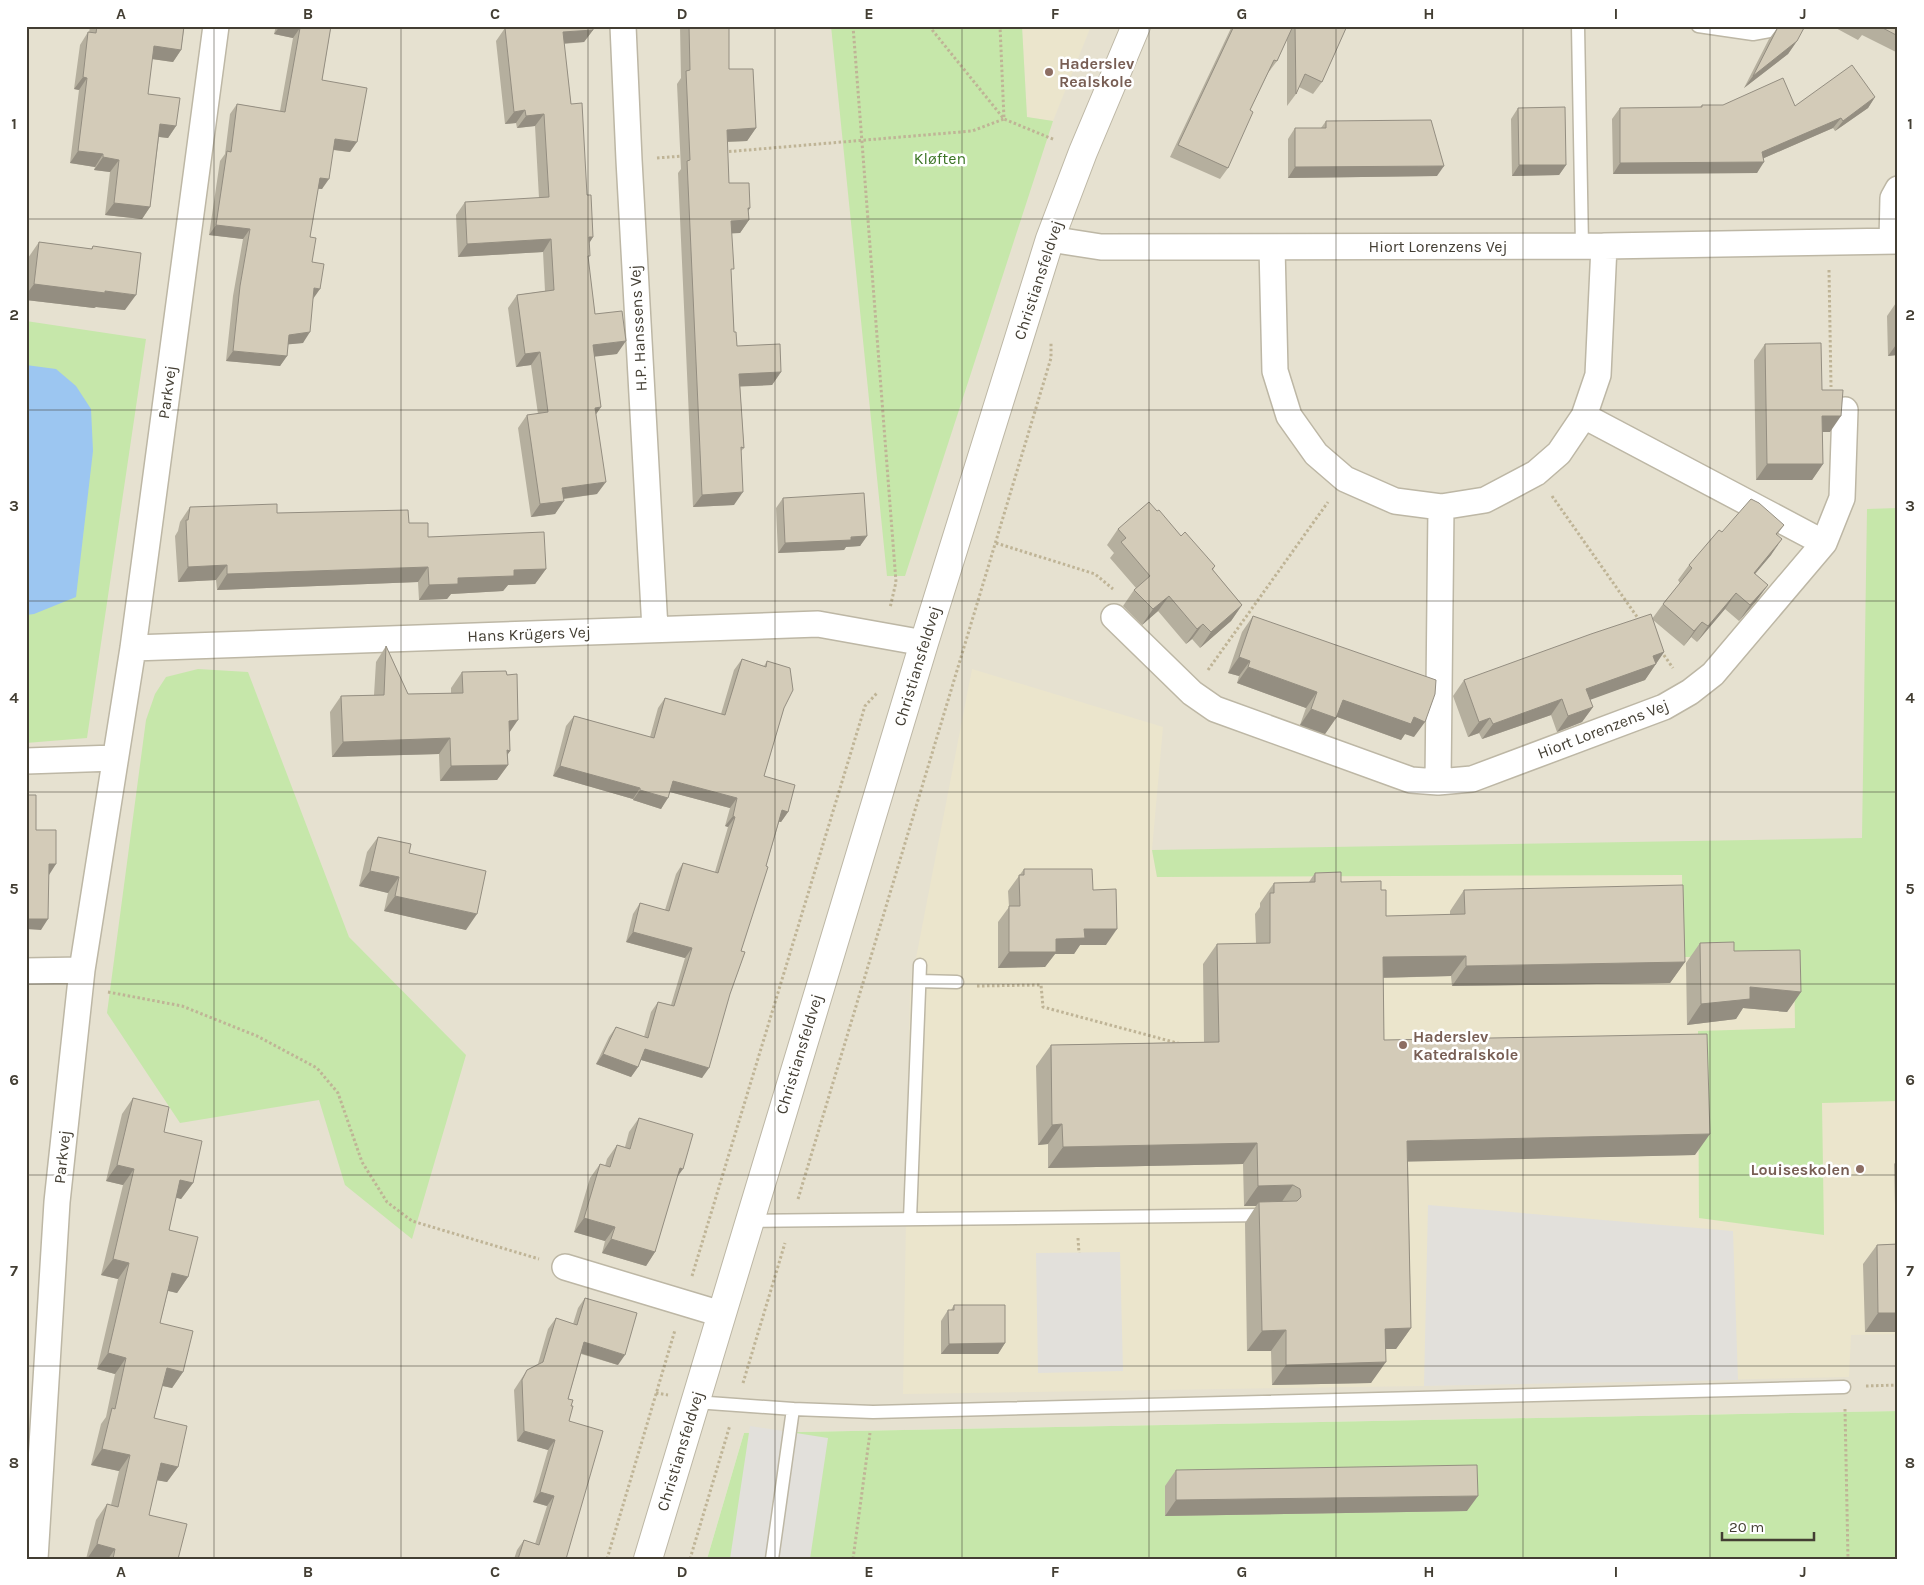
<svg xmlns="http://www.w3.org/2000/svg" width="1924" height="1585" font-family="Karla,sans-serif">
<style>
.residential{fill:#e6e1d0}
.education{fill:#ebe5cc}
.green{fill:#c6e7aa}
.parking{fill:#e2e0db}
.water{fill:#9cc6f1}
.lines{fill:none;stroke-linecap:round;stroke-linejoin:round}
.service-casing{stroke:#bdb7a5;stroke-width:15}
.minor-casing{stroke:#bdb7a5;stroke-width:28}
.tertiary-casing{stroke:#bdb7a5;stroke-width:30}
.path{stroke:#bfb496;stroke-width:3;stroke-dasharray:2.5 2.5;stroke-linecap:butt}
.service{stroke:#fff;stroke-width:12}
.minor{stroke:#fff;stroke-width:25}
.tertiary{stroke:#fff;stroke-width:28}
.wall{fill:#b5af9e}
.shaded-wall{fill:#948e81}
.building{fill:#d3cbb8;stroke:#948e81}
.grid{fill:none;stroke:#433e33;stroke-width:1;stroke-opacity:0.55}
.education-dot{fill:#8d6e63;stroke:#fff;stroke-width:2}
.labels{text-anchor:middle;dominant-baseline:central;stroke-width:5;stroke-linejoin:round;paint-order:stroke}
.education-label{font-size:16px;font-weight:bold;fill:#785e54;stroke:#fff;text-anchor:start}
.park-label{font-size:16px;fill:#3c7526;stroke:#fff}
.street-label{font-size:16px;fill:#433e33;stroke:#fff}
.neatline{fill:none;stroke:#433e33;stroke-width:2}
.grid-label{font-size:16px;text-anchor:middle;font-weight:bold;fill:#433e33}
</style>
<rect width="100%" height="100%" fill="#f2eee2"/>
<path class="residential" d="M26,26H1898V1411L744,1433L707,1559H26Z"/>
<path class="education" d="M1022,26H1091L1053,121L1027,117Z
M972,669L1163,727L1152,850L1157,877L1898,873V1334L1851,1335L1849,1377L1424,1386L903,1394L910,989Z"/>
<path class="green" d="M831,26H1022L1027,117L1053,121L905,576H887Z
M26,321L146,339L87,738L26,743Z
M1898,508V1101L1822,1103L1824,1235L1699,1218L1698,1031L1795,1028L1794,956L1683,957L1682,875L1157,877L1152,850L1862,838L1867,509Z
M198,669L248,672L349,937L466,1055L412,1239L345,1185L319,1100L180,1123L107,1013L146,720L155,694L166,677Z
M1898,1411V1559H707L744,1433Z"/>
<path class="parking" d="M1428,1205L1733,1231L1738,1380L1424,1386Z
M1120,1252L1123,1371L1038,1373L1036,1253Z
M750,1426L828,1438L810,1559H730Z"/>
<path class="water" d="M26,365L56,369L76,386L91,409L93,451L76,597L34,614L26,615Z"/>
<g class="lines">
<defs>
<path id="service" d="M1578,26L1582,246
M1698,26L1753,34L1781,29
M920,981L957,982
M910,1219L920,965
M749,1221L1266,1215
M695,1402L793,1409L873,1412L1844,1387
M772,1559L793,1409"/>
<path id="minor" d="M623,26L629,160L655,629
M1050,239L1101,247L1604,246L1898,241
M1892,241L1893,198L1898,189
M1272,247L1275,371L1289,416L1316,454L1345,479L1395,501L1441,507L1485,500L1536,473L1559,453L1584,416L1598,375L1604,246
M1584,416L1824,543
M1114,617L1192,693L1215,709L1411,780L1438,782L1472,779L1664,707L1690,692L1713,674L1824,543L1842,498L1845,410
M133,648L818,624L924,643
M26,761L115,758
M1438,782L1441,507
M26,971L82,970
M565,1267L721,1314
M35,1559L57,1202L82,970L133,648L216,26"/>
<path id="tertiary" d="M648,1559L924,643L1050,239L1083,152L1136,26"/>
</defs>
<use href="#service" class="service-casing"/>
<use href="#minor" class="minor-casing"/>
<use href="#tertiary" class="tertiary-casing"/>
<path class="path" d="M853,26L896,582L890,608
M929,26L1004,119L1055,140
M724,152L972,131L1004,119L1000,26
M657,158L683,156
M1829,270L1831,387
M1552,496L1640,621
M996,543L1095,574L1113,589
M1661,651L1673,668
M1208,670L1328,502
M977,986L1041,985L1043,1007L1181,1044
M108,992L182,1006L257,1036L317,1068L338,1093L362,1162L387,1202L412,1221L539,1259
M798,1199L1051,358V342
M1078,1238L1079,1253
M692,1276L865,706L877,693
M743,1383L785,1243
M1866,1386L1898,1385
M656,1393L668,1395
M1845,1409L1848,1559
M607,1559L675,1330
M690,1559L730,1425
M853,1559L870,1433"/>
<use href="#service" class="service"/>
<use href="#minor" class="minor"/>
<use href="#tertiary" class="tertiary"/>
</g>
<path class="wall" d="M90,26H186L184,29L181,50L173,62L152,59L148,94L176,126L168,138L159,137L150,207L142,219L105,215L110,172L94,170L95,167L70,163L79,90L74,89L80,45L88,32L89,33Z
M276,26H331L322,80L350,152L333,150L322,189H318L310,237L313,299L303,343L288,344L287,356L280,366L226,361L233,296L243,239L209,235L220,161L225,154L230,114L237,104L280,111L293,38L274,34Z
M509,26H593V30L584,42L564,44L571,104L593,237L589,243L588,259L595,314L617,354L594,356L601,407L596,414L597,494L564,499L555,514L531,517L518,428L527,415L538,414L531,365L516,367L508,308L517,295L545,291L543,252L458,257L456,215L465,202L539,198L535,126L517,128L516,123L505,124L496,41L505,28H509Z
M680,26H729V69L756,128L747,141L727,142L729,183L750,208L748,211L749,220L740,233H731V272L734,332L737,346L781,372L772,385L740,386L744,448L741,451L734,505L693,507L678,173L681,169L677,84L681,78Z
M1232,26H1347L1322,82L1313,94L1299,87L1296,94L1287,106V39L1277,61L1268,73L1250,110L1228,168L1220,179L1170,157Z
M1832,26H1898V53L1862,35L1858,40Z
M1778,27L1797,41L1788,54L1744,88L1769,39Z
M1875,97L1868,108L1835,131L1833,128L1764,158L1757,173L1613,174L1612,119L1620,108L1700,107L1702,105L1795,106Z
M1518,108L1566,165L1559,175L1512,176L1511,119Z
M1326,121L1437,176L1288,178V139L1295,128H1321Z
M39,242L91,249L93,246L125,310L96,307L94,308L26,300V276L28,258Z
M1898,300V377L1897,355L1888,356L1887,316Z
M1765,344L1822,390L1830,432H1822L1823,464L1812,480H1756L1754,360Z
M783,498L867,536L860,546L846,547L844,550L778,553L776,508Z
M190,507L409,523L428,537L546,569L535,584L508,585L503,591L451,594L447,599L419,600L418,582L217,590L216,580L178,582L175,536L178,531L180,522Z
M1157,511L1181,536L1215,566L1213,570L1242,605L1231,621L1200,648L1192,639L1186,644L1158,611L1142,625L1123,606L1134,590L1136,588L1110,558L1114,553L1107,545L1118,529Z
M1784,525L1777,535L1771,555L1755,574L1768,585L1757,600L1739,621L1725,609L1697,642L1691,637L1684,646L1653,620L1664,652L1645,680L1590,699L1593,707L1582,722L1557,732L1551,715L1482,739L1479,733L1468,737L1453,696L1464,680L1652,619L1663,604L1680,583L1678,580L1689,565L1722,532Z
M1253,616L1414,737L1405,734L1401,740L1337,717L1325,734L1300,725L1306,708L1237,683L1239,676L1228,673L1242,632Z
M386,646L408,694L451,693V688L462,672L509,733L510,751L508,754V765L497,780L440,781L439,754L332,757L330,712L341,696L374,695L376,662Z
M742,659L764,666L767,661L784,708L764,776L788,812L781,822H779L741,951L702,1078L641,1060L638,1067L631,1077L596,1064L609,1037L616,1027L644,1037L651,1012L658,1002L671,1005L685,958L626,942L633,914L640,903L665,910L676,874L683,863L715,872L728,827L725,826L730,808L670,792L661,809L633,800V799L553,776L566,726L574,716L650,737L658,708L665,698L721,714L734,670Z
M378,837L409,853L466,930L384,911L388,893L359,886L367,852Z
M1024,869L1093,890L1106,945H1080L1074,954H1055L1045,967L998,968V922L1009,907L1008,891Z
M1315,873L1341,882L1381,890L1386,916L1450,915V911L1464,890L1685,962L1670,983L1452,986L1451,976L1383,978L1384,1040L1695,1155L1408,1161L1411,1328L1396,1349H1385L1371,1383L1272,1385L1271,1351H1247L1245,1223L1256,1206H1244L1243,1164L1048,1168V1144L1038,1145L1036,1066L1051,1045L1204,1042L1203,964L1217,944L1256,943L1255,914L1260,907V903L1274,883L1309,882Z
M1700,943L1734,951L1801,992L1787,1012L1743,1008L1736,1019L1687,1025L1686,963Z
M133,1098L164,1132L193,1183L181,1199L176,1197L169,1230L188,1277L177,1293L168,1291L160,1323L183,1372L172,1388L162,1386L154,1418L178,1467L167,1482L157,1480L149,1515L178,1559H86L96,1520L107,1504L111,1505L119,1471L91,1465L101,1424L106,1417L115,1374L97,1369L118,1279L101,1275L123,1185L106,1181L122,1114Z
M639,1118L677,1177L655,1252L646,1266L602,1253L605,1241L574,1232L590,1178L600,1164L605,1166L607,1159L617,1145L625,1147L629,1132Z
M1898,1159V1332H1865L1863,1264L1877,1245L1896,1244L1894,1164Z
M585,1298L618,1365L581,1354L568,1399L571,1406L569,1421L566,1559H514L517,1550L524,1540L535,1544L547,1506L533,1502L548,1450L517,1441L514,1390L527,1370L538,1364L548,1329L556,1318L573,1324L578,1308Z
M954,1305L1005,1343L998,1354H941V1321L948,1310H951Z
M1176,1470L1467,1511L1165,1516V1486Z"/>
<path class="shaded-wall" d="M280,26H292L300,28L293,38L274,34Z
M593,30L584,42L554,44L563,32Z
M1797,41L1788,54L1744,88L1753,76Z
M154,46L181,50L173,62L145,58Z
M83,77L87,78L79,90L74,89Z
M1875,97L1868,108L1835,131L1843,121Z
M525,110L516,123L505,124L514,112Z
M544,114L535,126L517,128L526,116Z
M1841,118L1833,128L1755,162L1762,152Z
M160,124L176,126L168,138L152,136Z
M756,128L747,141L718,142L727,130Z
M335,139L357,142L350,152L328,149Z
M78,151L103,154L95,167L70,163Z
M103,157L119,160L110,172L94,170Z
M1764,162L1757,173L1613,174L1620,163Z
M1519,165H1566L1559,175L1512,176Z
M1444,166L1437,176L1288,178L1295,167Z
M320,178L329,179L322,189L313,188Z
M114,203L150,207L142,219L105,215Z
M748,208H750L742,220H749L740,233L722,234L731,221Z
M216,225L250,229L243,239L209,235Z
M589,237H593L585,250Z
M551,239L543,252L458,257L467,244Z
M34,284L105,291L136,295L125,310L96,307L94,308L26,300V295Z
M314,288L320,289L313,299Z
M310,332L303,343L282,345L289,335Z
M626,341L617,354L584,358L593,345Z
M1898,342V355H1897L1888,356Z
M233,351L287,356L280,366L226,361Z
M540,352L531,365L516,367L525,354Z
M781,372L772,385L730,387L739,374Z
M601,407L592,420L595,408Z
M1822,416H1841L1830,432H1811Z
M1767,464H1823L1812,480H1756Z
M606,482L597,494L553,500L562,488Z
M743,492L734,505L693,507L702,495Z
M564,501L555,514L531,517L540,504Z
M867,536L860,546L846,547L844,550L778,553L785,543Z
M1782,539L1771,555L1743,588L1754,573Z
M227,565L216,580L178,582L188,567Z
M428,567L418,582L217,590L227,574Z
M546,569L535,584L508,585L503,591L451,594L447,599L419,600L429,585L458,578L514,570Z
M1768,585L1757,600L1739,621L1750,605Z
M1736,593L1725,609L1697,642L1708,626Z
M1169,596L1158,611L1142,625L1153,609Z
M1242,605L1231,621L1200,648L1211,632Z
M1702,622L1691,637L1684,646L1694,631Z
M1203,624L1192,639L1186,644L1197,629Z
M1664,652L1645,680L1576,705L1586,689L1653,656Z
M1239,657L1250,661L1239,676L1228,673Z
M1248,667L1317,692L1306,708L1237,683Z
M1562,699L1551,715L1482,739L1493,724Z
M1343,700L1414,717L1425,722L1414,737L1405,734L1401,740L1332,715Z
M1593,707L1582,722L1557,732L1568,716Z
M1311,709L1336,718L1325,734L1300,725Z
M1490,718L1479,733L1468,737L1479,722Z
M518,720L507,736L509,721Z
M450,738L439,754L332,757L343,742Z
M507,750L510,751L500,765H508L497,780L440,781L451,766Z
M560,766L640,788L633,799L553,776Z
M673,781L737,798L730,808L666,791Z
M640,790L668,798L661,809L633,800Z
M782,810L788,812L781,822L775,821Z
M733,816L735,817L728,827L725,826Z
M49,864H56L49,875Z
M370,871L399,877L388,893L359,886Z
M395,896L477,914L466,930L384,911Z
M26,919H48L41,930L26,929Z
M1084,929H1117L1106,945H1080L1074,954H1055L1045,967L998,968L1009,952L1056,939Z
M633,932L692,948L685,958L626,942Z
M1466,956L1451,976L1368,978L1383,957Z
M1685,962L1670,983L1452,986L1466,966Z
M1750,987L1801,992L1787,1012L1743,1008L1736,1019L1687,1025L1701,1004Z
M645,1049L709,1068L702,1078L638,1059Z
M603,1054L638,1067L631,1077L596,1064Z
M1062,1124L1048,1144L1038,1145L1052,1125Z
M1710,1134L1695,1155L1393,1162L1407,1141Z
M1257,1143L1243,1164L1048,1168L1063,1147Z
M117,1165L134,1169L123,1185L106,1181Z
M680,1168L683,1169L673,1183Z
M180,1180L193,1183L181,1199L169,1196Z
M1293,1185L1279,1206L1259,1202L1256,1206H1244L1258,1186Z
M584,1218L615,1227L605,1241L574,1232Z
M611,1239L655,1252L646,1266L602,1253Z
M113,1259L129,1263L118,1279L101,1275Z
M172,1273L188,1277L177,1293L161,1289Z
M1878,1313H1898V1332H1865Z
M1411,1328L1396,1349H1371L1385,1329Z
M1286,1330L1271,1351H1247L1262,1331Z
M584,1342L625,1355L618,1365L577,1352Z
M1005,1343L998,1354H941L949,1344Z
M108,1353L126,1358L115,1374L97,1369Z
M1386,1362L1371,1383L1272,1385L1286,1365Z
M167,1368L183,1372L172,1388L155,1384Z
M524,1431L555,1440L548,1450L517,1441Z
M102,1449L130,1455L119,1471L91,1465Z
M161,1463L178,1467L167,1482L150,1479Z
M540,1492L554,1496L547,1506L533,1502Z
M1478,1496L1467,1511L1165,1516L1176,1500Z
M97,1544L115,1549L108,1559H87Z"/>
<path class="building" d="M97,26H184L181,50L154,46L148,94L180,98L176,126L160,124L150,207L114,203L119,160L103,157V154L78,151L87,78L83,77L88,32L96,33Z
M292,26H331L322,80L367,88L357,142L335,139L329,179L320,178L310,237L316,238L312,262L324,264L320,289L314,288L310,332L289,335L287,356L233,351L240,286L250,229L216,225L227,151L231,152L237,104L285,112L300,28Z
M519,26H593V30L563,32L571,104L582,103L587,195H591L593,237H589L590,256H588L595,314L622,311L626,341L593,345L601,407L595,408L606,482L562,488L564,501L540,504L527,415L548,412L540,352L525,354L517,295L554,290L551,239L467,244L465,202L549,197L544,114L526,116L525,110L514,112L505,28L519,27Z
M689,26H729V69H753L756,128L727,130L729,183H749L750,208H748L749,220L731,221L734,269H731L734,332H736L737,346L780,344L781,372L739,374L744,448L741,447L743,492L702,495L687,161L690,160L686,71L690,70Z
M1234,26H1293L1277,61L1274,60L1250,110L1253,112L1228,168L1178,145Z
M1295,26H1347L1322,82L1305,74L1296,94Z
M1782,26H1805L1797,41L1753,76L1778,27Z
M1879,26H1898V36Z
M1852,65L1875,97L1843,121L1841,118L1762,152L1764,162L1620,163V108L1702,107V105H1723L1783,78L1795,106Z
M1565,107L1566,165H1519L1518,108Z
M1431,120L1444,166L1295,167V128H1326V121Z
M39,242L92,249L93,246L141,253L136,295L105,291V293L34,284Z
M1821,343L1822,390H1843L1841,416H1822L1823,464H1767L1765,344Z
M864,493L867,536L851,537V540L785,543L783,498Z
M1751,499L1759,503L1784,525L1776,534L1782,539L1754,573L1768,585L1750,605L1736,593L1708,626L1702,622L1694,631L1663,604L1692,568L1689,565L1719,530L1722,532Z
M1149,502L1157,511L1159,510L1181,536L1185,532L1215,566L1212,569L1242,605L1211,632L1203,624L1197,629L1169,596L1153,609L1134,590L1150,576L1121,542L1126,538L1118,529Z
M277,504V513L408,510L409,523H428V537L544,532L546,569L514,570V576L458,578V584L429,585L428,567L227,574V565L188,567L186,520H188L190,507Z
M1651,614L1664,652L1653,656L1656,664L1586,689L1593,707L1568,716L1562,699L1493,724L1490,718L1479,722L1464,680L1591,634Z
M1253,616L1436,680L1435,694L1425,722L1414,717L1411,724L1343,700L1336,718L1311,709L1317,692L1248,667L1250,661L1239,657Z
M386,646L408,694L463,693L462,672L506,671L507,675L517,674L518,720L509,721L510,751L507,750L508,765L451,766L450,738L343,742L341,696L384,695Z
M742,659L766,667L767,661L790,668L793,690L784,708L764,776L795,785L788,812L782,810L766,866L768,867L741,951L745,952L730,994L709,1068L645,1049L638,1067L603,1054L616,1027L648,1038L658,1002L674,1006L692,948L633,932L640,903L669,911L683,863L718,873L735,817L733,816L737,798L673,781L668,798L640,790V788L560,766L574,716L654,738L665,698L725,715Z
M26,795H36V830H56V864H49L48,919H26Z
M378,837L411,844L409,853L486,871L477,914L395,896L399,877L370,871Z
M1024,869H1092L1093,890L1116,889L1117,929H1084L1085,938L1056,939V952H1009V906H1020L1019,875H1024Z
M1341,872V882L1381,881V890H1386V916L1465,914L1464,890L1683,885L1685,962L1466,966V956L1383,957L1384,1040L1707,1034L1710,1134L1407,1141L1411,1328L1385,1329L1386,1362L1286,1365V1330L1262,1331L1259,1202L1297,1201L1301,1197L1300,1189L1293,1185L1258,1186L1257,1143L1063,1147L1062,1124L1052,1125L1051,1045L1219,1042L1217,944L1270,943V893H1274V883L1315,882V873Z
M1734,942V951L1800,950L1801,992L1750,987V999L1701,1004L1700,943Z
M133,1098L169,1107L164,1132L202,1141L193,1183L180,1180L169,1230L198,1237L188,1277L172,1273L160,1323L193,1331L183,1372L167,1368L154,1418L187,1426L178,1467L161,1463L149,1515L187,1524L178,1559H113L115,1549L97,1544L107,1504L118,1507L130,1455L102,1449L112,1408L115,1409L126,1358L108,1353L129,1263L113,1259L134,1169L117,1165Z
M639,1118L693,1134L683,1169L680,1168L655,1252L611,1239L615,1227L584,1218L600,1164L610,1167L617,1145L630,1149Z
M1898,1244V1313H1878L1877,1245Z
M585,1298L637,1313L625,1355L584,1342L568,1399L573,1400L571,1406H573L569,1421L603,1431L566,1559H518L524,1540L539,1545L554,1496L540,1492L555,1440L524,1431L522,1380L527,1370L543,1362L556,1318L577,1325Z
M954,1305H1005V1343L949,1344L948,1310H954Z
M1477,1465L1478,1496L1176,1500V1470Z"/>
<path class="grid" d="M214,26V1559M401,26V1559M588,26V1559M775,26V1559M962,26V1559M1149,26V1559M1336,26V1559M1523,26V1559M1710,26V1559M26,219H1898M26,410H1898M26,601H1898M26,792H1898M26,984H1898M26,1175H1898M26,1366H1898"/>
<g class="education-dot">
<circle cx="1049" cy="72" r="5"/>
<circle cx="1403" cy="1045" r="5"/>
<circle cx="1860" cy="1169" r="5"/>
</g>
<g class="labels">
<g class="education-label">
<text x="1059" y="63">Haderslev<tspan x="1059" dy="18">Realskole</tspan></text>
<text x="1413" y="1036">Haderslev<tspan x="1413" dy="18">Katedralskole</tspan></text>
<text x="1850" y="1169" text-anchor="end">Louiseskolen</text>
</g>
<g class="park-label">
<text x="940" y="158">Kløften</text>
</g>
<g class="street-label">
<text x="1438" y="246">Hiort Lorenzens Vej</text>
<text transform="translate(1038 280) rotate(-72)">Christiansfeldvej</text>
<text transform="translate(638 328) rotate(-93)">H.P. Hanssens Vej</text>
<text transform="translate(167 392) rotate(-82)">Parkvej</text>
<text transform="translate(529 634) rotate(-2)">Hans Krügers Vej</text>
<text transform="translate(917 666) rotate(-73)">Christiansfeldvej</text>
<text transform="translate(1603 729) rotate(-21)">Hiort Lorenzens Vej</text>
<text transform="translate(799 1054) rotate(-73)">Christiansfeldvej</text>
<text transform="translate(62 1157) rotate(-84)">Parkvej</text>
<text transform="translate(680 1451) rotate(-73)">Christiansfeldvej</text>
</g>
</g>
<rect width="1924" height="1585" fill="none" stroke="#ffffff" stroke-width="55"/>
<path d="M1722 1532v8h92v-8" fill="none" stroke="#433e33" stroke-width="2.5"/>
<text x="1729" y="1532" font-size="15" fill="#433e33" stroke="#ffffff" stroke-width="4" paint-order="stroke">20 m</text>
<rect x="28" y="28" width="1868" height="1530" class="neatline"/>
<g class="grid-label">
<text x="121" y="19">A</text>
<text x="308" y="19">B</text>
<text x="495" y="19">C</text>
<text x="682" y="19">D</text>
<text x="869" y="19">E</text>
<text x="1055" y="19">F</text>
<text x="1242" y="19">G</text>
<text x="1429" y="19">H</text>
<text x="1616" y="19">I</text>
<text x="1803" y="19">J</text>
<text x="14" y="129">1</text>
<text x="1910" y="129">1</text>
<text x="14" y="320">2</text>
<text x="1910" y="320">2</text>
<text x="14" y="511">3</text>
<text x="1910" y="511">3</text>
<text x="14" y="703">4</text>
<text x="1910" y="703">4</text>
<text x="14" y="894">5</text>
<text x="1910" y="894">5</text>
<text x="14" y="1085">6</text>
<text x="1910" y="1085">6</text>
<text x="14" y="1276">7</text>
<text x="1910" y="1276">7</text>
<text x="14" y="1468">8</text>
<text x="1910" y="1468">8</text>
<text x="121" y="1577">A</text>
<text x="308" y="1577">B</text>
<text x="495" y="1577">C</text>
<text x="682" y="1577">D</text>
<text x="869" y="1577">E</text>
<text x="1055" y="1577">F</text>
<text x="1242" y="1577">G</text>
<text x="1429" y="1577">H</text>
<text x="1616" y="1577">I</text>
<text x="1803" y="1577">J</text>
</g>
</svg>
